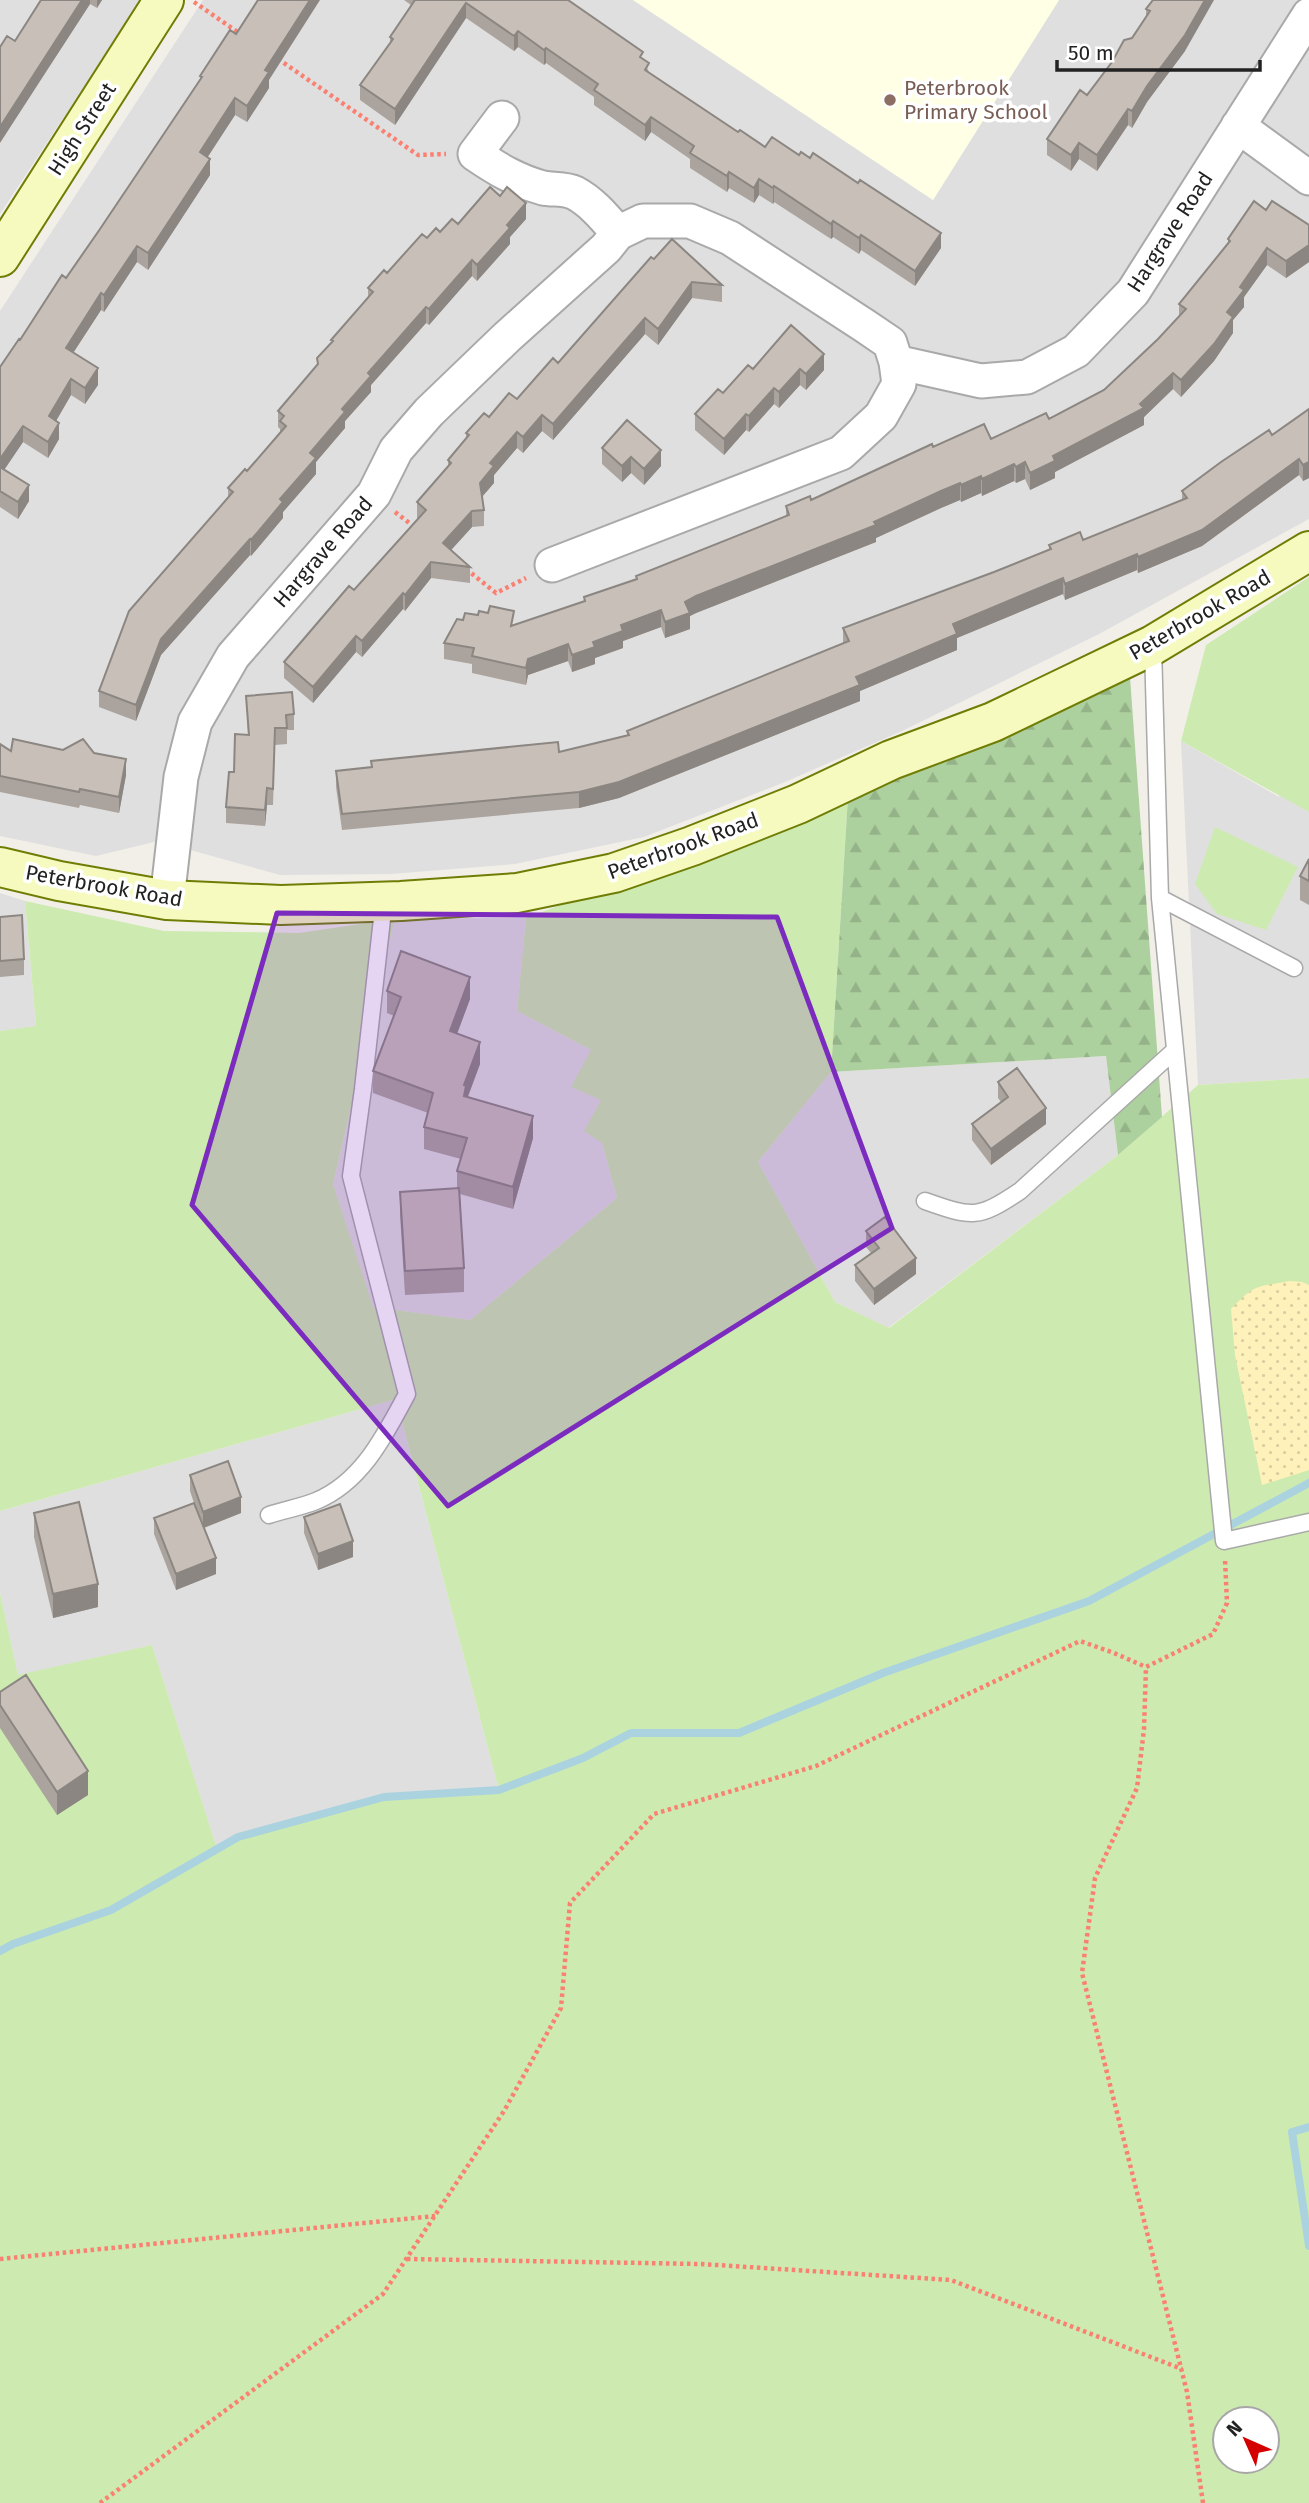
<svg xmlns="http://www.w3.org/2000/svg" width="1309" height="2503" font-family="'Fira Sans',sans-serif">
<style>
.residential{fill:#e0dfdf}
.education{fill:#ffffe5}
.grass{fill:#cdebb0;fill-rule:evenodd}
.forest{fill:url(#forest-firs)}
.sand{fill:url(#sand-dots)}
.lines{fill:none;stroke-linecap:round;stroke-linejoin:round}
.stream{stroke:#aad3df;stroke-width:8}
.lane-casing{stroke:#a9a9a9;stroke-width:19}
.street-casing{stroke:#a9a9a9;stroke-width:37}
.secondary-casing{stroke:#707d05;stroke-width:42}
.path{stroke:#fa8072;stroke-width:4.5;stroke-dasharray:3.5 3.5;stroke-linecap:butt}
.lane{stroke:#fff;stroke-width:16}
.street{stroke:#fff;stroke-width:33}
.secondary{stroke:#f7fabf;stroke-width:38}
.wall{fill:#aba49e}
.shaded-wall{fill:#8b8681}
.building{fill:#c7bfb8;stroke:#8b8681;stroke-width:2}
.marked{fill:#7b2cbf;fill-opacity:0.2;stroke:#7b2cbf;stroke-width:5;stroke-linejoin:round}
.education-dot{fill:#8d6e63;stroke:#fff;stroke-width:2.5}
.labels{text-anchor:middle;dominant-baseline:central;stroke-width:7;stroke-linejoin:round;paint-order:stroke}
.education-label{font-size:21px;fill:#785e54;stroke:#fff;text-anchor:start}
.street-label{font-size:21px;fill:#222;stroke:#fff}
</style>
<defs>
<pattern id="forest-firs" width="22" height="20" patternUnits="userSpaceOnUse" patternTransform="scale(1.75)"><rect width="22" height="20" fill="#add19e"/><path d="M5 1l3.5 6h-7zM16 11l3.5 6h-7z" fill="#95b388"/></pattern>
<pattern id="sand-dots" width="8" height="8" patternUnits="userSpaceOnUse" patternTransform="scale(1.75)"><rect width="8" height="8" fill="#fff1ba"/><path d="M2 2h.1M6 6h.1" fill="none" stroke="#dacea0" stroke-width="1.8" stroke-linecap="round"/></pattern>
</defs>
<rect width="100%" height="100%" fill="#f2efe9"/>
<path class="residential" d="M0,0H141L0,214Z
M203,0H633L933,200L1059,0H1309V519L1099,634L902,731L785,782L644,837L515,864L391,874L280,875L158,841L96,856L0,836V311Z
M1181,741L1279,797L1287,777L1309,784V1078L1198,1085Z
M0,893L25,901L36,1027L0,1031Z
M526,918L517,1011L591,1050L601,1100L602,1143L617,1198L470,1320L372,1307L333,1184L395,919Z
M1106,1056L1118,1155L888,1328L835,1302L758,1162L831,1072Z
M396,1399L499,1790L384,1797L238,1837L217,1850L152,1645L18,1676L0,1593V1511Z"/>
<path class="education" d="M633,0H1059L933,200Z"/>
<path class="grass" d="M1309,577V812L1181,741L1206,645Z
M848,797L831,1072L758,1162L835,1302L889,1328L1118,1155L1198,1085L1309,1078V2503H0V1593L18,1675L152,1645L217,1849L238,1837L384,1797L499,1790L396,1399L0,1511V1031L36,1026L25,901L164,931L299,933L395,919L333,1184L373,1307L470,1320L617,1198L602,1143L584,1131L601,1100L571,1087L591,1050L517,1011L526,918ZM1225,2419H1267V2461H1225Z
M1215,827L1298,867L1266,930L1217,914L1195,884Z"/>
<path class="forest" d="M1130,677L1162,1117L1118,1155L1106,1056L831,1072L848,797Z"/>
<path class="sand" d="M1290,1281L1302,1282L1309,1285V1470L1262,1485L1235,1355L1231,1309C1255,1284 1256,1287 1290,1281Z"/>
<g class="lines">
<path class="stream" d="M0,1951L13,1944L111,1910L238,1837L384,1797L499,1790L583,1758L631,1733H739L883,1673L1089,1601L1309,1483
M1309,2127L1292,2132L1309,2246"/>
<defs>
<path id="lane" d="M1153,647L1160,898L1224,1541L1309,1522
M1160,898L1294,968
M925,1201C973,1218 978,1219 1020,1191L1175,1050
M269,1515C284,1510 301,1507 316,1501C362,1482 385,1435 407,1394L351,1176L363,1089L384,901"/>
<path id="street" d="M502,118L475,154C497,169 517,181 543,188C553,190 565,188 575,193C592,202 605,218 618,233
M1238,126L1309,178
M552,565L841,453L881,416L899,384L896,362
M167,900L181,777L195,722L233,656L374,494L396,450L429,412L507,337L606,248L618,233L643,221H690L730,238L865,326L890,343L896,362L981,381L1027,377L1076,351L1133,292L1309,15"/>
<path id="secondary" d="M0,257L164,0
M0,867L59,881L167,900L281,905L401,901L517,893L614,873L692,846L798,804L891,760L993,722L1153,645L1309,551"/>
</defs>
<use href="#lane" class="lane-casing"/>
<use href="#street" class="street-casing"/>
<use href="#secondary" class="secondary-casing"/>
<path class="path" d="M194,2L242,35
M278,59L418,155L446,154
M395,512L416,528
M466,569L496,593L526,578
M0,2259L435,2216
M407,2259L701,2264L951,2280L1182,2369
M100,2503L383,2294L504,2111L561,2008L570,1903L654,1814L816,1766L1080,1641L1114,1653L1146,1667
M1203,2503L1187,2392L1082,1973L1095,1878L1137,1788L1144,1729L1146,1667L1213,1634L1227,1603L1225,1559"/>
<use href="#lane" class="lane"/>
<use href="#street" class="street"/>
<use href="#secondary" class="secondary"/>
</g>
<path class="wall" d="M41,0H102L97,8L90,4L56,56L15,41Z
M404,0H568L643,59L649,72L738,132L941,248L915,286L861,250L859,254L833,237L831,239L774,202L773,204L759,195L754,203L729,188L727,192L690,168V159L651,132L645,141L594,105V97L546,63L544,65L518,47L514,51L466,18L395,125L360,100V85L390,43V37L411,5Z
M1153,0L1185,51L1147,102L1132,128L1128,125L1097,171L1079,159L1071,171L1047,155V139L1087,95L1132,38L1146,16V9Z
M200,76L269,80V88L247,122L235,115L207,157L210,175L148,270L137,262L104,312L101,310L73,353L98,385L85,404L71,395L56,421L59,439L48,458L23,442L4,470L29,501L18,519L0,507V367L66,278L100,229L200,79Z
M1266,210L1309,225V262L1286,278L1267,265L1244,297V307L1233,320V333L1214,361L1181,397L1173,389L1144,417V425L1055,472V478L1030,490L1025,479L1016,483L1014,481L982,496L981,493L961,502L960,500L941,508L876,538V542L696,613L690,616V629L665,638L661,627L623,641V648L595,658V664L572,672L568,661L528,675L526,685L472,673V664L444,659V643L514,625L584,601V597L636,580V576L786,516V506L811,500L933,447L991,439L1049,419L1104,390L1158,339L1179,316V304L1228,243V239Z
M526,219L510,237V244L477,281L472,276L429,325L426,323L371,385V392L345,421V428L316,462V474L283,512V518L251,556L250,555L161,655L136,721L99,707V691L228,497V488L247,471L280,432V429L278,427V411L317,365V358L331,343V340L368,298V288L427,238L440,232L458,224Z
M654,259L722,285V302L692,298L658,345L645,334L553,440L542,431L523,453L517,448L494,475V483L482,497L484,510V526L472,527L451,550L470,567V583L431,578L405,611L403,609L362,657L356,652L313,703L284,678V662L354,590L418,519L417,518V502L448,467V460L466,438V433L517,399L558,363Z
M791,325L824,370L806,390L800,385L779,408L774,404L749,432L746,430L724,455L695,430V414L753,369Z
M1309,409V478L1303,481L1299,475L1202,546L1138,573L1137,570L1065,600L1063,594L957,638V650L860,691V701L619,798L579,808L342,830L336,787V771L559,752L627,735V731L843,644V628L994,572L1049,549V545L1083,540L1182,500V491L1272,435Z
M602,448L661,466L644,485L631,473L622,482L602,464Z
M246,696L294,714V730H287V744L275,745L273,805H267L265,826L226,823V807L234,772L248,735Z
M0,744L11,751L63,750L94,753L126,775L119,813L80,805L79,808L0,792Z
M1309,859V905L1300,900V876Z
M0,917L24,959V975L0,977Z
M387,991L470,999L457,1033L480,1064L468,1097L533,1138L513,1209L460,1194L464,1268V1292L405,1295L400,1215V1192L457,1188V1171L461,1159L424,1149V1127L428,1113L373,1093V1071L394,1016L387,1013Z
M998,1082L1046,1124L991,1165L972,1140V1124L1001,1102L998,1098Z
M866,1231L916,1274L874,1305L855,1281V1265L871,1253L866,1247Z
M190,1475L241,1513L204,1528L216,1574L176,1590L154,1534V1518L194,1503L190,1491Z
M34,1513L98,1607L53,1618L34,1537Z
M304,1517L353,1557L318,1570L304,1533Z
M0,1692L88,1795L57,1815L0,1728Z"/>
<path class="shaded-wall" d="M82,0H90V4L0,143V127Z
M97,0H102L97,8Z
M310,0H320L269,80V88L247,122V106L265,70Z
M1205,0H1214L1185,51L1147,102L1132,128V111L1147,86Z
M466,3V18L395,125V109Z
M518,31V47L514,51V36Z
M546,48V63L544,65V50Z
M235,98V115L200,169V152Z
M1128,109V125L1097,171V155Z
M651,117V132L645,141V125Z
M1079,143V159L1071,171V155Z
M210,159V175L148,270V253Z
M729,172V188L727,192V176Z
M759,179V195L754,203V188Z
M774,186V202L773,204V188Z
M526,203V219L510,237V244L477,281V265L507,225Z
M833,221V237L831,239V224Z
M941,233V248L915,286V271Z
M861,235V250L859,254V238Z
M1309,245V262L1286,278V261Z
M137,246V262L104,312V295Z
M1267,248V265L1244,297V307L1233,320V333L1214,361L1181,397V380L1227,312L1240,287Z
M472,260V276L429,325V309Z
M692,282V298L658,345V329Z
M101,293V310L66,364V348Z
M426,307V323L371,385V392L345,421V428L316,462V474L283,512V518L251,556V540L280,499L310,453L368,373Z
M645,318V334L553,440V424Z
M824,354V370L806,390V374Z
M98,368V385L85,404V388Z
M800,369V385L779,408V392Z
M1173,373V389L1144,417V425L1055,472V478L1030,490V473L1053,456L1140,404Z
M71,379V395L49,433V416Z
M774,388V404L749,432V416Z
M746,414V430L724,455V439Z
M542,415V431L523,453V437Z
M59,423V439L48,458V442Z
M23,426V442L0,476V459Z
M517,432V448L494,475V483L480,499V483L490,463Z
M661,450V466L644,485V469Z
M631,457V473L622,482V466Z
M1299,459V475L1202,546L1138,573V557Z
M1025,462V479L1016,483V467Z
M1309,462V478L1303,481V465Z
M1014,464V481L982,496V479Z
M981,476V493L961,502V485Z
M960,483V500L941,508L876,538V542L696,613L690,616V629L665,638V622L685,602L696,596L874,522L941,491Z
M29,485V501L18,519V502Z
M472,511V527L443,559V543Z
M250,539V555L161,655L136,721V705L161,639Z
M1137,554V570L1065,600V584Z
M431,562V578L405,611V595Z
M1063,578V594L957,638V650L860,691V701L619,798L579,808V792L953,624Z
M403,593V609L362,657V641Z
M661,610V627L623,641V648L595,658V664L572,672V655L621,625Z
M356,636V652L313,703V687Z
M568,644V661L528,675L526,685V668L528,659Z
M126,759V775L119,813V797Z
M267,788V805L265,826V810Z
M470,977V999L450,1053V1031Z
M480,1042V1064L466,1101L464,1118V1085Z
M1046,1108V1124L991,1165V1149Z
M533,1116V1138L513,1209V1187Z
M916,1258V1274L874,1305V1289Z
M241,1497V1513L203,1528V1512Z
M353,1541V1557L318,1570V1554Z
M216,1558V1574L176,1590V1574Z
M98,1584V1607L53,1618V1594Z
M88,1771V1795L57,1815V1792Z"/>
<path class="building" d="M41,0H82L0,127V47L7,36L15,41Z
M258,0H310L265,70L269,72L247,106L235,98L200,152L210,159L148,253L137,246L104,295L101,293L66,348L98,368L85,388L71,379L49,416L59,423L48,442L23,426L0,459V367L19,339L20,340L62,275L66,278L100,229L202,77L200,76L230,30L236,34Z
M415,0H568L643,52L640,57L649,63L645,70L738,132L740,130L765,147L772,137L799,155L801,152L810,158L813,153L858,183L860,180L941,233L915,271L861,235L859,238L833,221L831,224L774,186L773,188L759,179L754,188L729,172L727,176L690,153L694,146L651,117L645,125L594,90L598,84L546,48L544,50L518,31L514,36L466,3L395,109L360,85L393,39L390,37Z
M1153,0H1205L1185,35L1147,86L1132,111L1128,109L1097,155L1079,143L1071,155L1047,139L1080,90L1087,95L1112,62L1124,40L1132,38L1150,11L1146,9Z
M490,187L500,196L507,187L526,203L507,225L510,228L477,265L472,260L429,309L426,307L368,373L371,376L342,409L345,412L310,453L316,458L280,499L283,502L251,540L250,539L161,639L136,705L99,691L129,611L233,492L228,488L245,469L247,471L286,426L280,421L284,416L278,411L318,364L317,358L333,341L331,340L373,292L368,288L384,270L387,273L422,234L427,238L436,228L440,232L452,219L458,224Z
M1254,201L1266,210L1272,201L1309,225V245L1286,261L1267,248L1240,287L1244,290L1227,312L1233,317L1214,344L1181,380L1173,373L1140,404L1144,408L1053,456L1055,461L1030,473L1025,462L1016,467L1014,464L982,479L981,476L961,485L960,483L941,491L874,522L876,525L696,596L685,602L690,613L665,622L661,610L621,625L623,631L593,642L595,647L572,655L568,644L528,659L526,668L472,656L474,648L444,643L457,619L463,620L465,613L478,615L479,611L488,613L490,606L514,611L511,626L585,601L584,597L637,579L636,576L789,515L786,506L810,496L811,500L932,444L933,447L984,424L991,439L1046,413L1049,419L1104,390L1158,339L1186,309L1179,304L1230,241L1228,239Z
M672,239L722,285L692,282L658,329L645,318L553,424L542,415L523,437L517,432L490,463L494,466L480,483L484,510L472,511L443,543L470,567L431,562L405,595L403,593L362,641L356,636L313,687L284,662L349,586L354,590L426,510L417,502L451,463L448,460L469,435L466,433L484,413L489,417L509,393L517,399L553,358L558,363L651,257L654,259Z
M791,325L824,354L806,374L800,369L779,392L774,388L749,416L746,414L724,439L695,414L718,389L723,393L748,365L753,369Z
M1309,409V462L1303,465L1299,459L1202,530L1138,557L1137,554L1065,584L1063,578L953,624L957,634L856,677L860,685L619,782L579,792L342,814L336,771L372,767L371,761L558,742L559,752L629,735L627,731L849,641L843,628L994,572L1051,549L1049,545L1080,532L1083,540L1187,498L1182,491L1221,462L1269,430L1272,435Z
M627,420L661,450L644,469L631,457L622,466L602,448Z
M0,467L29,485L18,502L0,491Z
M292,692L294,714L286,715L287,728H275L273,789L267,788L265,810L226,807L229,772H234L235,734L249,735L246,696Z
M13,739L63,750L83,739L94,753L126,759L119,797L80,789L79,792L0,776V744L11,751Z
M1309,859V881L1300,876Z
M22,915L24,959L0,961V917Z
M401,951L470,977L450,1031L480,1042L464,1085L466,1086L464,1096L533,1116L513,1187L457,1171L467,1138L424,1127L433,1093L373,1071L401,997L387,991Z
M1017,1068L1046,1108L991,1149L972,1124L1008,1097L998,1082Z
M459,1188L464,1268L405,1271L400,1192Z
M885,1217L916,1258L874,1289L855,1265L879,1248L866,1231Z
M228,1461L241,1497L203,1512L190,1475Z
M79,1502L98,1584L53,1594L34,1513Z
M194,1503L216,1558L176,1574L154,1518Z
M340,1504L353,1541L318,1554L304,1517Z
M26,1675L88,1771L57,1792L0,1705V1692Z"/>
<path class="marked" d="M277,913L777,917L892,1228L448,1506L192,1205Z"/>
<circle class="education-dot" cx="890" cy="100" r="7"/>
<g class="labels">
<g class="education-label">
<text x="904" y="88">Peterbrook<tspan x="904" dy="24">Primary School</tspan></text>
</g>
<g class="street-label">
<text transform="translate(82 129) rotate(-57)">High Street</text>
<text transform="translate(1170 232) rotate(-57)">Hargrave Road</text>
<text transform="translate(323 552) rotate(-49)">Hargrave Road</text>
<text transform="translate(1200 615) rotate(-30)">Peterbrook Road</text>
<text transform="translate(683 846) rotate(-20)">Peterbrook Road</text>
<text transform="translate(104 886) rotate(10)">Peterbrook Road</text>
</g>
</g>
<g transform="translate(1246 2440) rotate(315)"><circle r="33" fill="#ffffff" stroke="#a7a7a7" stroke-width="2"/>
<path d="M0-5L12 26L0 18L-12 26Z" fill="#d40000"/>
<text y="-10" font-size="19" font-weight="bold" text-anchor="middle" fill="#222222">N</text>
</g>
<path d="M1057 60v10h203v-10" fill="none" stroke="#222222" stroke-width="3.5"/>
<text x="1068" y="60" font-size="21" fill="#222222" stroke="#ffffff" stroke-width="5" paint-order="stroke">50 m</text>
</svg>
